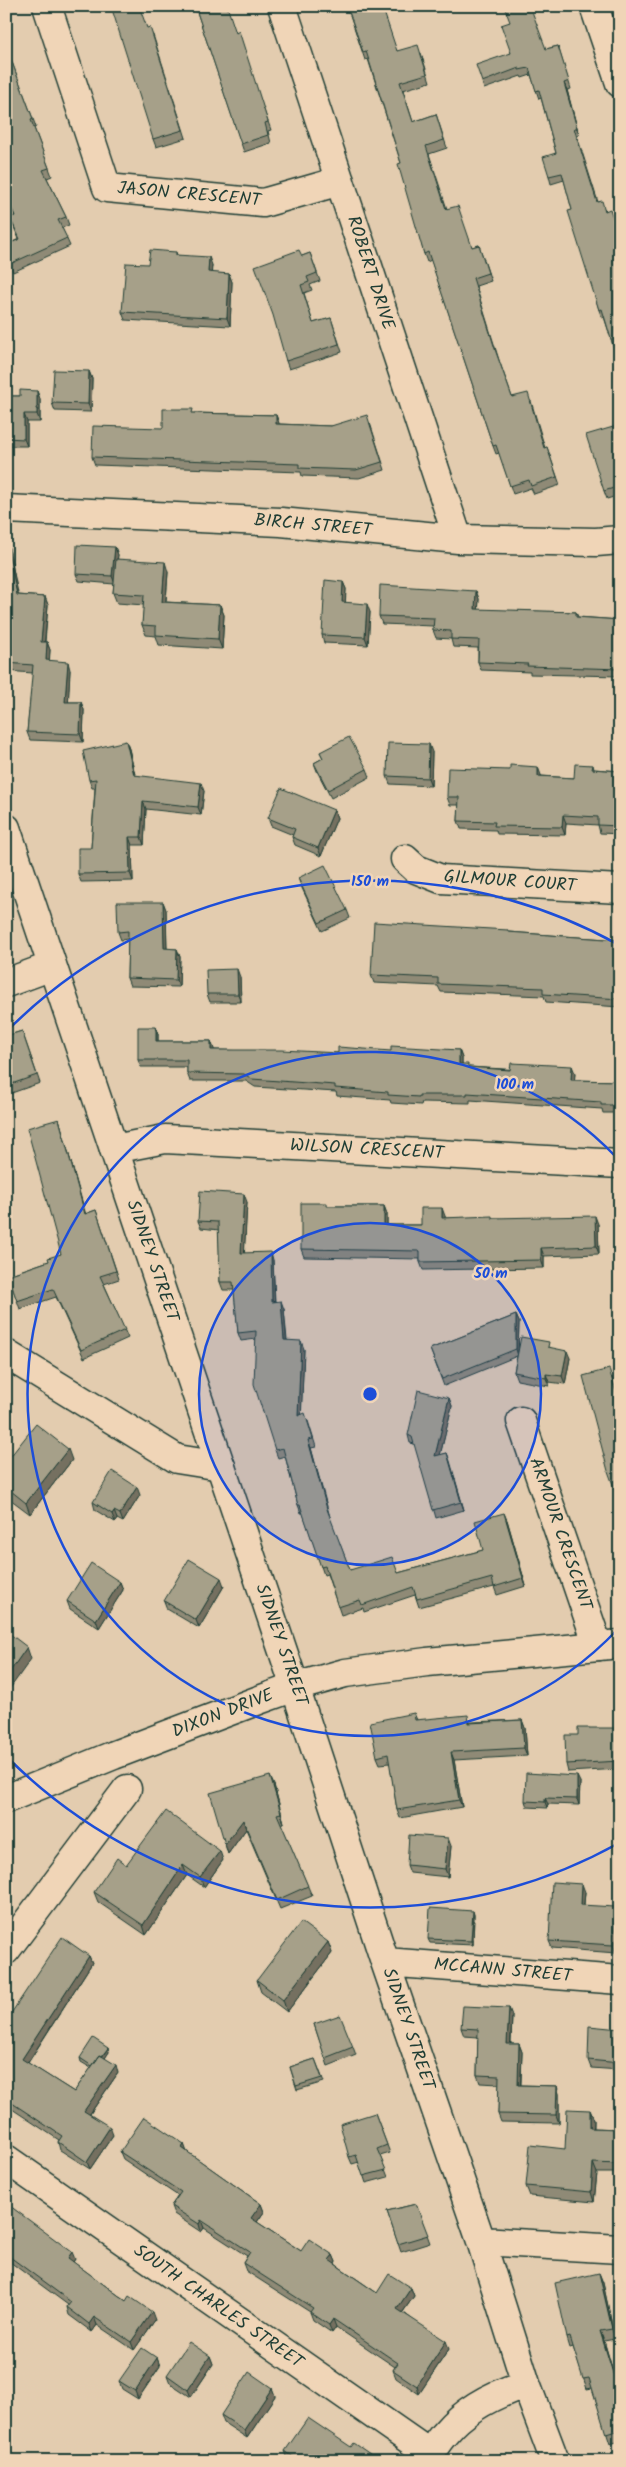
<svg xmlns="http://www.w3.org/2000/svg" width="626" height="2467" font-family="Kalam,sans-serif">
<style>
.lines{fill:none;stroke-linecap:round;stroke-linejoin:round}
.minor-casing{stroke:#1f3d34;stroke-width:31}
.major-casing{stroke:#1f3d34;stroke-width:31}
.minor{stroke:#f0d5b7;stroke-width:28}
.major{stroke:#f0d5b7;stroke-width:28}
.wall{fill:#8f8a76;stroke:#1f3d34}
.shaded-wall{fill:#747060;stroke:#1f3d34}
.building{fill:#a6a089;stroke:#1f3d34}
.ring{fill:none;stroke:#1d4ed8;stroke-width:2.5}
.labels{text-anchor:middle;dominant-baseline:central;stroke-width:5;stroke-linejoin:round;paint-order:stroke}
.street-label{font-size:18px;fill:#1f3d34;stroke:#f0d5b7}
.centre{fill:#1d4ed8;stroke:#f0d5b7;stroke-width:2.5}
.ring-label{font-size:15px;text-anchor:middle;font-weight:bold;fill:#1d4ed8;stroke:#f0d5b7;stroke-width:5;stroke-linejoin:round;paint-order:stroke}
</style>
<rect width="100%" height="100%" fill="#e3ccaf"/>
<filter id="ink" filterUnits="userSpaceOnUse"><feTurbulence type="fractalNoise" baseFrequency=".02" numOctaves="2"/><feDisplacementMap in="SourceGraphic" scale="10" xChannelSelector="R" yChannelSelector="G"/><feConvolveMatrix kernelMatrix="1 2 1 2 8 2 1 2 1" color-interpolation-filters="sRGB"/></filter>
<g filter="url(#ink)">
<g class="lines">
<defs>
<path id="minor" d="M47,6L107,188L263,203L340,181
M282,6L458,539
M594,6L620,83
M6,509L281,522L458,539L596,542L620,540
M405,859L416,869L441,879L620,889
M6,983L52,966
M114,1149L165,1139L620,1164
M6,1354L177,1459L221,1466
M521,1421L598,1646
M295,1687L385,1962L481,2241L526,2384L555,2461
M6,1950L127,1789
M385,1962L620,1980
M6,2159L430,2454
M481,2241L620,2249
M425,2461C432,2451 438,2440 446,2432C466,2408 497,2393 526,2384"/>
<path id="major" d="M6,828L295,1687
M6,1799L114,1755L259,1700L295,1687L345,1673L427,1662L620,1644"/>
</defs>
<use href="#minor" class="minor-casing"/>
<use href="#major" class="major-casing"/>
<use href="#minor" class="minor"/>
<use href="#major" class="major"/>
</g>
<path class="wall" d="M195,6L236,32L271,130L268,131L271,143L244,152Z
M347,6L397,51L421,53L430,82L403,90L413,122L436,114L447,148L429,154L447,209L472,247L479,245L491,281L476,286L499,360L512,397L531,401L545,448L547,447L560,485L534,494L531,488L513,494L499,453L496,454L493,446L431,260L427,262L424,254L401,163L368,59L365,60Z
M509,22L546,49L558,46L571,89L567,90L579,135L577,136L598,202L606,210L620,237V366L604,317L602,318L599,310L564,180L551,184L549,176L556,153L541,98L539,99L531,75L522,78L521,76L484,89L482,82L511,53Z
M147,28L153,35L186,138L156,147L153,139Z
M6,46L36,127L34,128L52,176L47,178L66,217L69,225L62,228L70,246L13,272L6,258V245L19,239L10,218L14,216Z
M176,252L177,255L212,265L211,273L229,274L232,282L230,326L125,320L122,312L148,264Z
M310,253L320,281L310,285L312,290L304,293L313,323L331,318L342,352L289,369L286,361L302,256Z
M89,371L92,379L91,412L55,411L52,403Z
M37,391L40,399V422H27V446H6V396H20Z
M194,413L276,415L279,424L331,426L370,423L385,470L359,478L302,476L301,472L95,465L92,457L163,428Z
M620,425V495L607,499L604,491Z
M6,541L9,548L18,595L45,597L48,605L45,642H47L50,650L49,660L70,670L68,702H81L84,710L83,742L30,740L27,732L33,673L6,671Z
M115,547L118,555L117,559L168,572L166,602L220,605L224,615L222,649L159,645L156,636L146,635L142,625L144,605L117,603L113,593L114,584L79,581L76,574Z
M343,582L346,589L345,603L370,612L368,645L324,643L322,635Z
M476,591L479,599L478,610L576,612L578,617L620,620V676L530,674V672L481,670L478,662V648L453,647L451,639L436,638L433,630V626L382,624L379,616Z
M126,741L129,749L135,775L204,791L201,815L146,809L144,845H132L133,881L81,882L78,874L91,848L95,788H92L89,780Z
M320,752L367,769L370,777L331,798L317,771L314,763L323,758Z
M432,752L431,786L390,784L387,776Z
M593,765L594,769L620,771V834L600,833L598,825L566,823L565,835L497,834L496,830L461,829L458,821L459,805H450L447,797L541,775V776L574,778Z
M334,810L337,818L321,856L295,845L292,837L293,835L271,826L268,818Z
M298,878L347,910L350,918L322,931L301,886Z
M163,902L166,910L167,949H177L180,957L179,987L130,986L127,978L128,939L121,940L118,932Z
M508,930V932L620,940V1007L546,1002L544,996L441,992L438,986L374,983L371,975Z
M240,977L241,1002H210L207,994Z
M156,1027L158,1034V1041H211L214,1050L338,1053L459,1050L462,1058V1064L469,1067L575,1073L574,1080L618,1081L620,1071V1113H603L602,1109L470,1100V1103L422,1102L421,1105L391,1103L390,1100L337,1096L336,1092L255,1087L246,1081H190L187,1073V1067H141L138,1060Z
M22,1031L40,1083L6,1095V1036Z
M59,1119L85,1214L96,1210L119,1279L104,1284L128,1338L84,1358L56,1297L20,1309L8,1275L49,1261L61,1254Z
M247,1202L244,1253L273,1260L275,1302L284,1309L287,1340L304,1349L301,1415L308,1421L316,1447L311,1448L329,1516L350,1570L398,1573L483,1550L507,1520L526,1586L497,1595L494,1587L419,1607L415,1595L364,1612L363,1608L341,1615L327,1574L324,1575L303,1513H301L298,1505L285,1456L278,1458L275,1450L256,1339L241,1341L238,1333L234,1290H223L220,1282L219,1230L201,1228L198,1221Z
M328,1206H384L387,1214V1225H421L445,1216V1218H493L598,1224L599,1254L544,1256V1268L423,1270L420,1262V1259L304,1257L301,1249Z
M516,1315L519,1322L518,1350L551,1348L570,1358L565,1384L549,1382V1386L517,1380L514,1372L517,1356L444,1386L430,1349Z
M612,1377L620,1404V1412L617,1413L620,1421V1504Z
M449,1398L452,1406L440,1455L447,1453L464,1510L436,1518L415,1444L410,1443L408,1435Z
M72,1460L30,1514L6,1496V1462Z
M140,1495L123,1522L117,1519L115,1522L95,1510L93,1502Z
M120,1582L123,1590L99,1628L70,1609L67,1601Z
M224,1586L199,1628L167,1609L164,1601Z
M414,1713L417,1720L471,1722L522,1720L525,1728L527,1756L454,1760L462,1807L400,1818L397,1810L390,1763L380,1764L377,1757Z
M620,1728V1769L568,1772L566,1764L578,1735Z
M580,1782L579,1805L548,1804L547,1808L527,1807L525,1801Z
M274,1785L284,1823L281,1824L312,1896L280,1909L246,1829L228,1854L225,1844Z
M451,1846L448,1877L410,1873L407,1865Z
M223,1860L204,1887L187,1875L146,1935L98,1902L94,1892L126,1865Z
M585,1892L584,1905L618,1915L616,1953L552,1948L549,1941Z
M473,1911L474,1915L473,1945L430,1943L428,1939Z
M328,1942L332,1953L287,2012L261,1992L257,1980Z
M89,1956L92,1963L28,2063L74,2092L91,2068L81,2062L80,2058L108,2048L109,2052L105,2058L118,2073L90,2114L113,2135L90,2169L60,2150L58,2142L59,2140L6,2105V2021Z
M509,2008L512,2016L511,2044H519L522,2052L521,2085L557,2086L559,2094V2123L501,2122L498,2114L499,2084L480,2083L477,2075L478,2037L464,2036L461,2028Z
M314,2024L353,2047L356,2055L328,2066Z
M620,2029V2070L591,2068L588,2060Z
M315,2059L324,2082L297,2090L290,2067Z
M590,2110L594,2120V2128L620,2129V2173H597L594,2202L530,2196L526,2186L565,2149Z
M375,2113L390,2153L380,2156L388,2177L366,2183L359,2162L352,2164L349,2157Z
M184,2144L186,2151L261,2204L264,2212L257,2222L301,2251L333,2255L336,2262L335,2264L377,2293L411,2288L414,2296L403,2312L449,2349L419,2394L396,2378L393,2370L395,2367L336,2327L332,2333L313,2320L310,2312L246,2271L243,2263L247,2256L204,2228L201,2232L174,2214L171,2206L178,2196L123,2159L120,2152Z
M6,2203L75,2259L73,2262L126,2301L155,2320L134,2350L97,2325L92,2332L69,2315L67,2307L68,2305L6,2259Z
M416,2204L430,2243L401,2252L387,2211Z
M599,2273L603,2283L615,2339L604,2341L620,2394V2441L610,2444L592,2388L587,2389L573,2347L570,2348L567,2338Z
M210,2356L213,2364L191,2397L170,2383L167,2375Z
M157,2358L160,2366L138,2399L122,2389L119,2381Z
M272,2388L275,2396L247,2438L224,2423L221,2415Z
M351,2447L380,2461H291L288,2459L285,2451Z"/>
<path class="shaded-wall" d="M564,83L567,90L579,135L577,128Z
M209,257L212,265L211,280L208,272Z
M229,274L232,282L230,326L227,318Z
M89,371L92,379L91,412L88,404Z
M37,391L40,399V422L37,414Z
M24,414L27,422V446L24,439Z
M276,415L279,423V432L276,424Z
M6,541L9,548L20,603L17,595Z
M115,547L118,555L115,584L112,576Z
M165,562L168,572L165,612L162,602Z
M343,582L346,589L345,610L342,602Z
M476,591L479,599L478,617L475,609Z
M45,597L48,605L44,649L41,642Z
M367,604L370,612L368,645L365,637Z
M220,605L224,615L222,649L218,639Z
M47,642L50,650L49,668L46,660Z
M68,662L70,670L68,710L65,702Z
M81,702L84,710L83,742L80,734Z
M126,741L129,749L137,783L134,775Z
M429,744L432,752L431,786L428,778Z
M538,767L541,775V784L538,776Z
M201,783L204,791L201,815L198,807Z
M143,801L146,809L144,845L141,837Z
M334,810L337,818L321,856L318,848Z
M563,815L566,823L565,835L562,827Z
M129,837L132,845L133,881L130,873Z
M163,902L166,910L167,956L164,948Z
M177,949L180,957L179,987L176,980Z
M237,969L240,977L241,1002L238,994Z
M156,1027L158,1034V1049L156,1041Z
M211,1041L214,1049V1058L211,1050Z
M459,1050L462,1058V1071L459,1064Z
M572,1066L575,1073L574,1088L571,1080Z
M59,1119L61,1127L88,1222L85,1214Z
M244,1194L247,1202L244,1261L241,1253Z
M384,1206L387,1214V1233L384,1225Z
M442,1208L445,1216V1226L442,1218Z
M595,1216L598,1224L599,1254L596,1246Z
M541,1248L544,1256V1268L541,1260Z
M271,1252L273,1260L275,1310L272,1302Z
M281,1301L284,1309L287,1348L284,1340Z
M516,1315L519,1322L518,1356L516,1349Z
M301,1341L304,1349L301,1423L298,1416Z
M567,1351L570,1358L565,1384L562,1376Z
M546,1374L549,1382V1386L546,1378Z
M449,1398L452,1406L438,1464L435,1456Z
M308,1440L311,1448L330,1517L327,1509Z
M68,1449L72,1460L30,1514L26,1503Z
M447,1453L450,1461L464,1510L461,1502Z
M137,1487L140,1495L123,1522L120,1514Z
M114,1511L117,1519L115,1522L112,1514Z
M504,1513L507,1520L526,1586L523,1578Z
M221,1578L224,1586L199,1628L196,1620Z
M120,1582L123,1590L99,1628L96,1620Z
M27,1647L31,1659L6,1694V1677Z
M522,1720L525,1728L527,1756L524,1748Z
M451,1752L454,1760L462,1807L459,1800Z
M270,1776L274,1785L284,1823L281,1813Z
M577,1776L580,1782L579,1805L577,1799Z
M545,1798L548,1804L547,1808L545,1802Z
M243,1820L246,1829L228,1854L225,1844Z
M448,1838L451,1846L448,1877L445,1869Z
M220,1851L223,1860L204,1887L200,1877Z
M183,1865L187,1875L146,1935L143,1925Z
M582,1884L585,1892L583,1913L581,1905Z
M615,1907L618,1915L616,1953L613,1945Z
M473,1911L474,1915L473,1945L471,1941Z
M328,1942L332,1953L287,2012L283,2000Z
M89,1956L92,1963L25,2067L22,2059Z
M509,2008L512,2016L510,2052L507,2044Z
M519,2044L522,2052L520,2093L518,2085Z
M108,2048L109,2052L96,2072L95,2068Z
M116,2065L118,2073L87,2118L84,2111Z
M557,2086L559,2094V2123L556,2115Z
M590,2110L594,2120L593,2138L590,2128Z
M110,2127L113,2135L90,2169L87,2162Z
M184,2144L187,2152L182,2148Z
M593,2163L597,2173L594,2202L591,2192Z
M261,2204L264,2212L254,2226L251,2218Z
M201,2220L204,2228L201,2232L199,2224Z
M72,2252L75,2259L70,2266L68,2258Z
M333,2255L336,2262L332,2268L329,2260Z
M599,2273L603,2283L615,2339L612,2329Z
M411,2288L414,2296L400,2316L397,2309Z
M152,2312L155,2320L134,2350L131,2342Z
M94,2317L97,2325L92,2332L89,2324Z
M333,2319L336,2327L332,2333L329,2325Z
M600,2331L604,2341L620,2396Z
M446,2341L449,2349L419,2394L417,2386Z
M210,2356L213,2364L191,2397L188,2390Z
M157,2358L160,2366L138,2399L135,2391Z
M272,2388L275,2396L247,2438L244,2430Z"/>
<path class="building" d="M111,6H139L147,28L150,27L183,130L153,139Z
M195,6H227L236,33L239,31L268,122L265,123L268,135L241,144Z
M347,6H382L397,51L418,45L427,74L400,82L413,122L436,114L444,140L426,146L446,209L458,206L472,247L479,245L488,273L473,278L496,352L512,397L528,393L544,448L547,447L557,477L531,486L529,480L510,486L496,445L493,446L428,252L424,254L398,164L401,163L366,51L363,52Z
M504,6H530L546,49L558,46L569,81L564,83L577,128H574L597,202L602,201L605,211L610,209L620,239V358L617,359L602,309L599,310L568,211L572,210L562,173L549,176L543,157L556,153L539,90L536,91L529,68L519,70V68L482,82L476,65L511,53L501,25L510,22Z
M6,46L33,119L31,120L49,168L43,170L66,217L58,220L67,238L10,264L6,256V245L20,239L10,218L15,216L6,195Z
M150,250L176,252V255L209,257L208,272L229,274L227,318L122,312L126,263L148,264Z
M299,250L302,256L310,253L317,273L307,277L309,282L301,285L313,323L331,318L339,344L286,361L273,315L255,266Z
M54,370L89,371L88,404L52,403Z
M20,390L37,391V414H24V439L6,438V396H20Z
M163,409H193L192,413L276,415V424L331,426L367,415L382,462L356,470L299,468V464L92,457L93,426L163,428Z
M620,425V486L604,491L586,435Z
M6,541L17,595L45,597L41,642H47L46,660L68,662L65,702H81L80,734L27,732L33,665L6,663Z
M77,545L115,547L112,576L76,574Z
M116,559L165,562L162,602L220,605L218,639L156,635V626L142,625L144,595L113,593Z
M325,580L343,582L342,602L367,604L365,637L322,635Z
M380,585L476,591L475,609L576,612V617L620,620V669L527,666L528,664L478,662L479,640L451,639V631L433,630L434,618L379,616Z
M349,737L367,769L328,790L314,763L323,758L320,752Z
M126,741L134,775L201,783L198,807L143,801L141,837H129L130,873L78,874V848H91L96,779L89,780L83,751Z
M388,743L429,744L428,778L387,776Z
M575,764L593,765L592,769L620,771V826L598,825V817L563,815L562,827L494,826L495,822L458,821L459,797H447L448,768L510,770V765L538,767V776L574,778Z
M281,788L334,810L318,848L292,837L295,829L268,818Z
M325,865L347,910L319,923L298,878Z
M117,902H163L164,948L177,949L176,980L127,978L128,931L118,932Z
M374,922L508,930V932L620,940V999L543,994V988L438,984V978L371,975Z
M237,969L238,994H207L206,970Z
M138,1027H156V1041H211V1050H282L338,1053V1047L391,1051V1046L459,1050V1064H468V1067L510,1070L511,1063L572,1066L571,1080L618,1081V1071H620V1105H601V1102L467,1093V1095H419V1097L388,1095V1092L335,1088V1085L252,1079L244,1074L187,1073V1060H138Z
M22,1031L37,1075L6,1086V1036Z
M59,1119L85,1214L96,1210L116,1271L100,1276L125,1330L81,1350L53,1289L17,1301L8,1275L49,1261L48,1258L61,1254L27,1128Z
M200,1191L244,1194L241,1253L271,1252L272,1302L281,1301L284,1340L301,1341L298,1416L305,1413L313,1439L308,1440L327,1509L350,1570L392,1557L398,1573L483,1550L475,1521L504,1513L523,1578L494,1587L492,1578L417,1599L413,1587L362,1605L360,1600L338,1607L325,1566L321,1567L300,1505H298L283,1448L275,1450L254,1384L256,1331L238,1333L233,1282H220L218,1222L198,1221Z
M301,1203H327V1206H384V1225H421V1208H442V1218L492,1216V1218L595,1216L596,1246L541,1248V1260L420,1262V1251L301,1249Z
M516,1315V1349L442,1379L430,1349Z
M521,1337L549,1342L548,1347L567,1351L562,1376L546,1374V1378L514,1372Z
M609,1369L619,1403L614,1405L620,1422V1504L608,1471L583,1376Z
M418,1390L449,1398L435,1456L447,1453L461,1502L433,1510L412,1437L408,1435Z
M36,1424L68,1449L26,1503L6,1487V1462Z
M112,1471L137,1487L120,1514L114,1511L112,1514L93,1502Z
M189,1559L221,1578L196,1620L164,1601Z
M91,1563L120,1582L96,1620L67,1601Z
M6,1631L27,1647L6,1677Z
M414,1713L415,1720L468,1715L469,1723L522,1720L524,1748L451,1752L459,1800L397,1810L388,1754L377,1757L370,1722Z
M578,1728H620V1761L566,1764L565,1735H578Z
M526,1773L577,1776V1799L545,1798V1802L525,1801Z
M270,1776L281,1813L277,1814L308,1886L277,1900L243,1820L225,1844L210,1793Z
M166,1811L220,1851L200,1877L183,1865L143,1925L94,1892L117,1858L126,1865Z
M409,1835L448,1838L445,1869L407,1865Z
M552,1882L582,1884L581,1905L615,1907L613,1945L549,1941Z
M430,1908L473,1911L471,1941L428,1939Z
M301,1922L328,1942L283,2000L257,1980Z
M62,1937L89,1956L22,2059L74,2092L100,2055L116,2065L84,2111L110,2127L87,2162L58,2142L62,2136L6,2099V2021Z
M463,2006L509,2008L507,2044H519L518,2085L557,2086L556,2115L498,2114L499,2076L477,2075L478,2029L461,2028Z
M340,2015L353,2047L325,2058L314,2024Z
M589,2026L620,2029V2063L588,2060Z
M93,2038L108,2048L102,2056L100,2055L92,2066L80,2058Z
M315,2059L322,2078L296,2086L290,2067Z
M567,2109L590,2110V2128L620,2129V2164L593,2163L591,2192L526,2186L530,2145L565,2149Z
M375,2113L387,2145L377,2149L386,2170L363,2176L356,2155L349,2157L340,2124Z
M144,2117L184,2144L182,2148L261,2204L251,2218L301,2251L309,2239L333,2255L329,2260L377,2293L389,2274L411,2288L397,2309L446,2341L417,2386L393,2370L398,2363L333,2319L329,2325L310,2312L313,2308L243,2263L250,2252L201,2220L199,2224L171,2206L181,2192L120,2152Z
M6,2203L72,2252L68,2258L126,2301L129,2296L152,2312L131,2342L94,2317L89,2324L67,2307L71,2302L6,2254Z
M416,2204L428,2235L398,2244L387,2211Z
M599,2273L612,2329L600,2331L620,2396V2430L606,2434L589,2378L583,2379L570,2337L567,2338L555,2283Z
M189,2342L210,2356L188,2390L167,2375Z
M142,2348L157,2358L135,2391L119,2381Z
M249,2372L272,2388L244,2430L221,2415Z
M308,2418L351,2447L354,2443L380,2461H299L285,2451Z"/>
</g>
<circle cx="370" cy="1394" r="171" fill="#1d4ed8" fill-opacity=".12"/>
<g class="ring">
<circle cx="370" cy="1394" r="171"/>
<path d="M618 1629A342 342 0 1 1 618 1159"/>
<path d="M619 1843A513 513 0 0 1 7 1757M7 1031A513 513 0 0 1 619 945"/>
</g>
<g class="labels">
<g class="street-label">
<text transform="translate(189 195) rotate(5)">JASON CRESCENT</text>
<text transform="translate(370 273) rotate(72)">ROBERT DRIVE</text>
<text transform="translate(313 526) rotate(5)">BIRCH STREET</text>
<text transform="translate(510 882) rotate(4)">GILMOUR COURT</text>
<text transform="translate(367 1150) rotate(3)">WILSON CRESCENT</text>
<text transform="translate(152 1261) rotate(71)">SIDNEY STREET</text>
<text transform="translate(560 1534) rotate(71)">ARMOUR CRESCENT</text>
<text transform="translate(281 1645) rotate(71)">SIDNEY STREET</text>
<text transform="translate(223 1714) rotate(-21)">DIXON DRIVE</text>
<text transform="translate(503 1971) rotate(5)">MCCANN STREET</text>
<text transform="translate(408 2029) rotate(71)">SIDNEY STREET</text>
<text transform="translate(218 2307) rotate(35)">SOUTH CHARLES STREET</text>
</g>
</g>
<circle cx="370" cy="1394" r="8" class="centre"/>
<g class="ring-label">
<text x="370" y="886">150 m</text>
<text x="515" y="1089">100 m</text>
<text x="491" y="1278">50 m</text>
</g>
<rect width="626" height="2467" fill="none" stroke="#f0d5b7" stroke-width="25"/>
<rect x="12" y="12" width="601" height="2442" fill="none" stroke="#1f3d34" stroke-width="2" filter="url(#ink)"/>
</svg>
